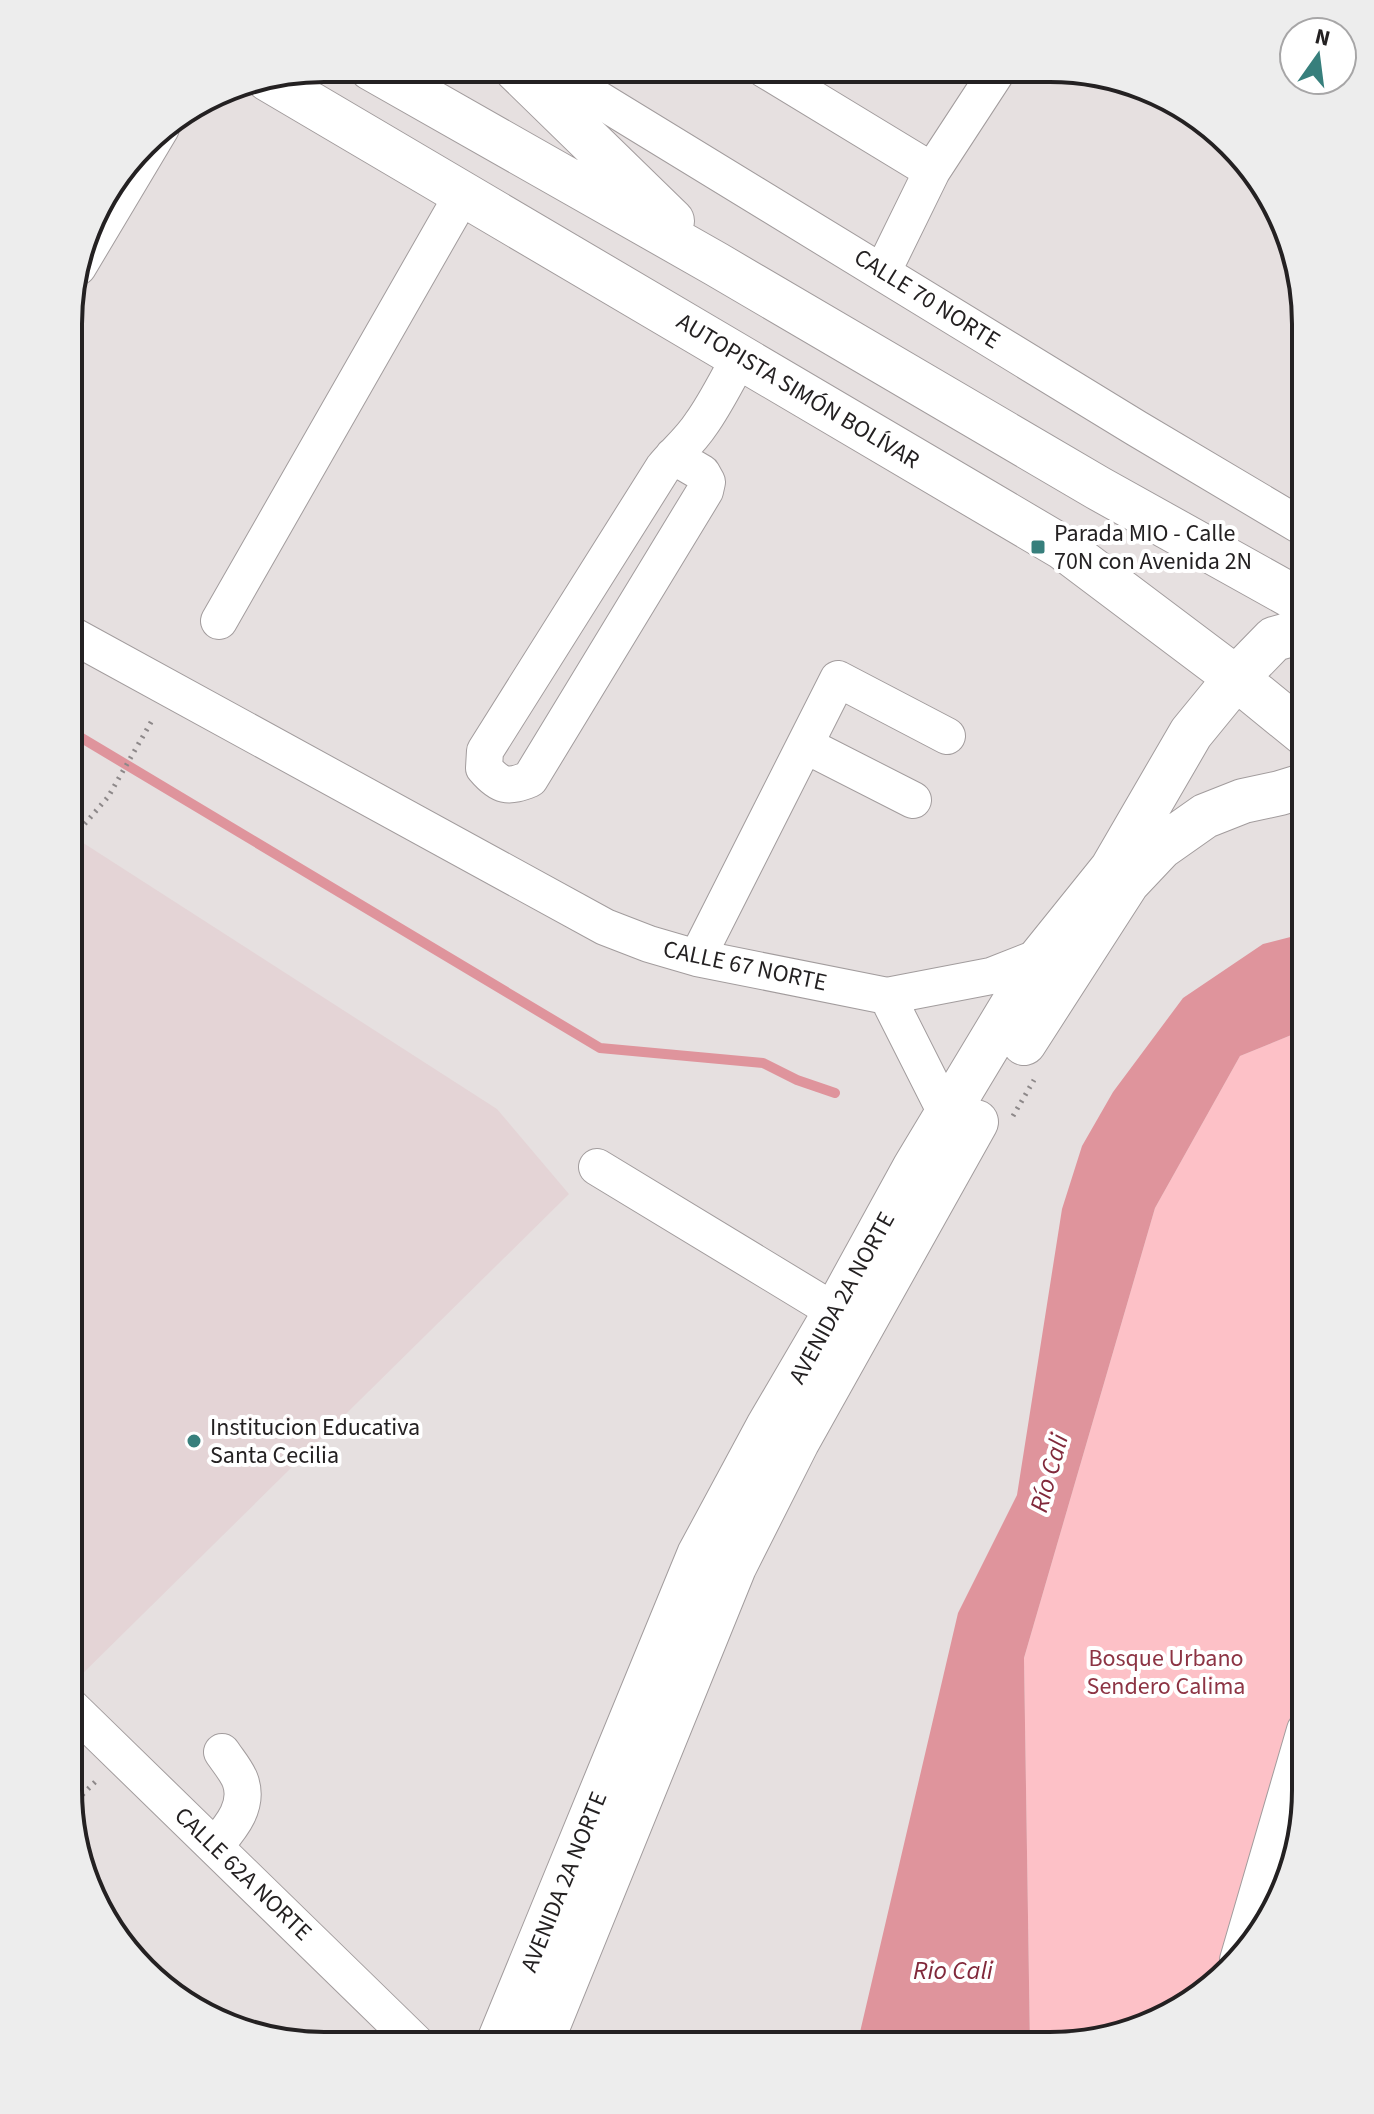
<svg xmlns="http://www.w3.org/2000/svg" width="1374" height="2114" font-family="'Source Sans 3',sans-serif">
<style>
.built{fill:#e4d4d6}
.green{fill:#fdc1c7}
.water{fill:#df949c}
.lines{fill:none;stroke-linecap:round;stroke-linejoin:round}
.stream{stroke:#df949c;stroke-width:10}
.minor-casing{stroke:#a29c9d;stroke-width:38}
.major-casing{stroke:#a29c9d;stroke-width:46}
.path{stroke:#8d8889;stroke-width:5;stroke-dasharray:2 6;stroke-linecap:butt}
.minor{stroke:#fff;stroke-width:36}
.major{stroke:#fff;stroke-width:44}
.poi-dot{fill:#377f7c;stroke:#fff;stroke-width:3}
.labels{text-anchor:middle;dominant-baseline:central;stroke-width:8;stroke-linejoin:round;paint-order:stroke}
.street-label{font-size:24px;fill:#242122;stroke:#fff}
.poi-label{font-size:24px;fill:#242122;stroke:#fff;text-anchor:start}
.park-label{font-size:24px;fill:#8d3444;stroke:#fff}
.water-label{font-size:26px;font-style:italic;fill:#81293b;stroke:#fff}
.rim{fill:none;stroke:#242122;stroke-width:4}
</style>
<rect width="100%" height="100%" fill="#e6e0e0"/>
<path class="built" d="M74,837L497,1109L569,1194L68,1688L69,842Z"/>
<path class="green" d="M1306,1029L1305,1718L1237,1962L1218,1983L1148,2026L1050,2046H1030L1024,1658L1155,1208L1240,1056Z"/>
<path class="water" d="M1306,933V1029L1240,1056L1155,1208L1024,1658L1030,2046L857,2045L958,1613L1017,1495L1062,1209L1082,1146L1113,1092L1183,998L1263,944Z"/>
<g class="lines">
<path class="stream" d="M70,731L600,1048L763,1063L797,1080L835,1093"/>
<defs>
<path id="minor" d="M549,69L1136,428L1306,529
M764,69L932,171L883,271
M932,171L998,70
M78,267L161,128
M673,456L702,473L707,482L705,491L530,779C508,788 500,787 484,768L485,751L663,468C675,453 690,441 701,424C716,403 727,380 740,357
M219,621L463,194
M70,634L605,927L649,944L697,958L887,996L991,976L1042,956L1054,963
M805,745L913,800
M697,958L838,679L947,736
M887,996L947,1115L965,1126
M597,1167L859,1326
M68,1704L417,2044
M215,1846C230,1828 250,1806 240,1780C236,1770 228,1761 222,1752
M1238,1960L1305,1730"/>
<path id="major" d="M371,68L716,264L1098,488L1306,604
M516,69L672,221
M268,79L1062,547L1236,678L1306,735
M1024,1043L1127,883L1161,847L1205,816L1243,801L1280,793L1306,785
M498,2044L699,1555L768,1427L836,1311L915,1167L1042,956L1112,869L1191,733L1236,678L1274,639L1306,630
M540,2045L734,1567L797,1442L976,1122"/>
</defs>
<use href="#minor" class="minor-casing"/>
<use href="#major" class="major-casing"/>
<path class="path" d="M69,842L108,797L154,717
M1013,1116L1034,1080
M71,1806L96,1781"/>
<use href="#minor" class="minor"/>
<use href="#major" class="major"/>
</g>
<g class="poi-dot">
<rect x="1030" y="539" width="16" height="16" rx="4"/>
<circle cx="194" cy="1441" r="8"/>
</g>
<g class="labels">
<g class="street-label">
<text transform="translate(927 299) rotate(32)">CALLE 70 NORTE</text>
<text transform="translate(798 391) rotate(31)">AUTOPISTA SIMÓN BOLÍVAR</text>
<text transform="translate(745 966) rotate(12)">CALLE 67 NORTE</text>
<text transform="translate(842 1298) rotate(-61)">AVENIDA 2A NORTE</text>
<text transform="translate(243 1874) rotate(44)">CALLE 62A NORTE</text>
<text transform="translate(564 1882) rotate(-68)">AVENIDA 2A NORTE</text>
</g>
<g class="poi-label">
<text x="1054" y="533">Parada MIO - Calle<tspan x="1054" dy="28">70N con Avenida 2N</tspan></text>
<text x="210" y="1427">Institucion Educativa<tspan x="210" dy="28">Santa Cecilia</tspan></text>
</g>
<g class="park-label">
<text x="1166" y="1658">Bosque Urbano<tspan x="1166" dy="28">Sendero Calima</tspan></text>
</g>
<g class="water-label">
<text transform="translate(1049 1473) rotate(-74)">Río Cali</text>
<text x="953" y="1970">Rio Cali</text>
</g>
</g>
<path d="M0 0H1374V2114H0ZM324 82H1050A242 242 0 0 1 1292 324V1790A242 242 0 0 1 1050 2032H324A242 242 0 0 1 82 1790V324A242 242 0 0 1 324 82Z" fill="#ededed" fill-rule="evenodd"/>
<path class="rim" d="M324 82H1050A242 242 0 0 1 1292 324V1790A242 242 0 0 1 1050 2032H324A242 242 0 0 1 82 1790V324A242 242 0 0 1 324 82Z"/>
<g transform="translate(1318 56) rotate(14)"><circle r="38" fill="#ffffff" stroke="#a7a6a7" stroke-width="2"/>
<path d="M0-6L14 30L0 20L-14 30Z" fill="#377f7c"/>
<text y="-12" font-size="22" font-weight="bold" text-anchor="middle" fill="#242122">N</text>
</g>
</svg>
